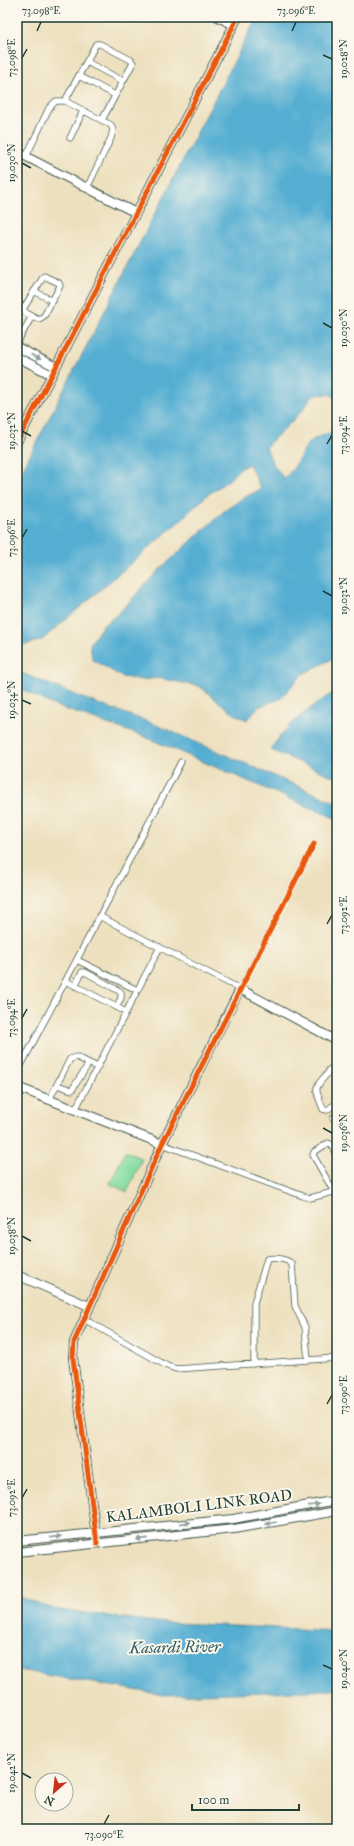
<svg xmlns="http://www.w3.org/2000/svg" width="354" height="1846" font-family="'IM FELL Great Primer',serif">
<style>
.green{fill:#82dba0;stroke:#508c6a}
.water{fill:#54aed2;stroke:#3a7683}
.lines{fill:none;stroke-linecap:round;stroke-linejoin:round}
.street-casing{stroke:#3e5549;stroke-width:7}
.secondary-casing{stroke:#3e5549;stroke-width:10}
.street{stroke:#fff;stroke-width:5.5}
.secondary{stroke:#fff;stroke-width:8}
.cycleway-casing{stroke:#fbf7ec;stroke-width:8}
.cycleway{stroke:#e8590c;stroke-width:5}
.oneway{fill:#8f9e9a}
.ticks{fill:none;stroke:#1f3d34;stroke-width:1.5}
.labels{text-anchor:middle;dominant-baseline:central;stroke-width:4;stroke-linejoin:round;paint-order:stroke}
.street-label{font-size:15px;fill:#1f3d34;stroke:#fbf7ec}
.water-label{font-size:16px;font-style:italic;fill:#2f5f63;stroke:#fbf7ec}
.neatline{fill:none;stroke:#1f3d34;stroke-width:1.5}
.ticks-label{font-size:10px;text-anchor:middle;fill:#1f3d34}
</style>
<rect width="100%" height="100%" fill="#fbf7ec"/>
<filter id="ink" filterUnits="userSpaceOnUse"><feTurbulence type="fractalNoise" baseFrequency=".025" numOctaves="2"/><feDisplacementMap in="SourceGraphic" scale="8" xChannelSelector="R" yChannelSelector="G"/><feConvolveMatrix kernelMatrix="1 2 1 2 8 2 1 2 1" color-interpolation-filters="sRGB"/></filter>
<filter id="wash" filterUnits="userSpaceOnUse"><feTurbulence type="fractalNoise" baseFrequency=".012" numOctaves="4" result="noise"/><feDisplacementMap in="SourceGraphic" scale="16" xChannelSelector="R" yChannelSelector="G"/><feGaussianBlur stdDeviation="0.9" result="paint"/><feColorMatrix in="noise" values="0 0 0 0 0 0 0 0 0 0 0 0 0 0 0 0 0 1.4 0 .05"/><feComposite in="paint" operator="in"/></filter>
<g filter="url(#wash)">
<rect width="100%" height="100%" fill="#ede0be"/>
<path class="green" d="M125,1151L142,1159L127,1192L110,1184Z"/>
<path class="water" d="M257,17H337V398L329,394L313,395L301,412L266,447L272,462L284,479L293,469L308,443L320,436L337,431V659L334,658L303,674L280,699L258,707L247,720L233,713L199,686L157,678L143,680L122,677L92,659L90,644L103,625L117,615L157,572L223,512L243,498L261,489L249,464L239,469L229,480L206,496L173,527L42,640L25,645L17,641V480Z
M17,671L90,701L152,723L337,803V819L145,737L53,705L17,687Z
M337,690V778L271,750C285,724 313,706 337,690Z
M17,1596L53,1609L156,1622L337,1631V1690L164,1695L17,1670Z"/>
</g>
<g filter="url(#ink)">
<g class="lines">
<defs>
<path id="street" d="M87,62L123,81
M79,76L115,95
M65,101L96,44H100L131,60L133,63L102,120
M70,138L83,111
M26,157L49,108L56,101H65L111,125L113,130L111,138L87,188
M44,276L59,283L60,286L44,316L39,319L26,313L23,309Z
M34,291L53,301
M17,343L32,316
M99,916L240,989L314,844
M77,960L137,990
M66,981L126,1012
M75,986L82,972H85L121,992V998L116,1007
M329,1070L337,1064
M17,1073L181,762
M327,1074C312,1090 316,1089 323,1109L327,1110L337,1103
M57,1085L72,1090L89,1063
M49,1100L70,1059L77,1057L97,1067
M75,1110L160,947
M333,1118L337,1115
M162,1144L303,1196L310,1198L337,1191
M334,1192L313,1155L314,1152L328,1143L332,1145L337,1154
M84,1319L167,1366L176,1369L337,1358
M254,1364V1303L267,1259C275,1257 287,1259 292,1264L295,1306L305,1327L308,1360"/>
<path id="secondary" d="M218,17L234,25
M17,152L136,213
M17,347L56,367
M17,357L52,375
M17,442L238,17
M17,1087L162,1144
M17,1275L89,1306
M17,1541L233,1519L337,1500
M97,1543L73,1358L74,1342L162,1144L240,989L337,1041
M17,1552L234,1529L337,1511"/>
</defs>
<use href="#street" class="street-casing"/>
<use href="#secondary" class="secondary-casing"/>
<use href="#street" class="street"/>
<use href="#secondary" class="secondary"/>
<defs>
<path id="cycleway" d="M17,442L238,17
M97,1543L73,1358L74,1342L162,1144L314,844"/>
</defs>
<use href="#cycleway" class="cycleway-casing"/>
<use href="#cycleway" class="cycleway"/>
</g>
<defs><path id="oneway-solid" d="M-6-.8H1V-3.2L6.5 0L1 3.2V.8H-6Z"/></defs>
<g class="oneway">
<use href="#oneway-solid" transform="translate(36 357) rotate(28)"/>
<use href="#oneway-solid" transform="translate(314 1505) rotate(-10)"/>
<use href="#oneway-solid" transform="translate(185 1523) rotate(-6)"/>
<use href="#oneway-solid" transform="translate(271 1523) rotate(170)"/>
<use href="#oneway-solid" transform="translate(56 1537) rotate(-6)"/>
<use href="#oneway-solid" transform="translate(142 1539) rotate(174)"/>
</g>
</g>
<path class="ticks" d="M37,31L41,22M292,31L296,22M323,55L332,59M22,58L27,49M22,163L31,168M323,323L332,328M22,431L31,436M327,444L332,435M22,538L27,529M323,591L332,596M22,700L31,704M327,924L332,915M22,1018L27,1009M323,1128L332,1133M22,1236L31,1241M327,1404L332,1395M22,1498L27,1489M323,1665L332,1669M22,1773L31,1778M104,1824L109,1815"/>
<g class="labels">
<g class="street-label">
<text transform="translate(199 1506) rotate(-7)">KALAMBOLI LINK ROAD</text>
</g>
<g class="water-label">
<text transform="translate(175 1647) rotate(-1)">Kasardi River</text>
</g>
</g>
<rect width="354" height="1846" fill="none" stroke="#fbf7ec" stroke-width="44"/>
<g transform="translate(54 1792) rotate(208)"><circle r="19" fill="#fbf7ec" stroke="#a3ada2"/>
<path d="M0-3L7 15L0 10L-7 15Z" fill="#c8321e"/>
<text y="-6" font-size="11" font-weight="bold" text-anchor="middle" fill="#1f3d34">N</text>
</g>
<path d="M192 1804v6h107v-6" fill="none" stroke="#1f3d34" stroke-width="2"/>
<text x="198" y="1804" font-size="12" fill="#1f3d34" stroke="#fbf7ec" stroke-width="3" paint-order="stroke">100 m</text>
<rect x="22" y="22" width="310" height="1802" class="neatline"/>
<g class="ticks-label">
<text x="41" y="14">73.098°E</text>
<text x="296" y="14">73.096°E</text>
<text transform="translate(11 58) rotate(-90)" y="4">73.098°E</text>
<text transform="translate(343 59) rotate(-90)" y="4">19.028°N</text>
<text transform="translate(11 163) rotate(-90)" y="4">19.030°N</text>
<text transform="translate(343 328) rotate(-90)" y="4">19.030°N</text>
<text transform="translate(11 431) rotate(-90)" y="4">19.032°N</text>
<text transform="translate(343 435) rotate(-90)" y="4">73.094°E</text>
<text transform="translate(11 538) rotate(-90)" y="4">73.096°E</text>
<text transform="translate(343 596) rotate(-90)" y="4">19.032°N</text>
<text transform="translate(11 700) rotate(-90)" y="4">19.034°N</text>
<text transform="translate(343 915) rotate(-90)" y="4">73.092°E</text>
<text transform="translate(11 1018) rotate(-90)" y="4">73.094°E</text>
<text transform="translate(343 1133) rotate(-90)" y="4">19.036°N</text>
<text transform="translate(11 1236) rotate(-90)" y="4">19.038°N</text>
<text transform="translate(343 1395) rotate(-90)" y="4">73.090°E</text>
<text transform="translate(11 1498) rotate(-90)" y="4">73.092°E</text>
<text transform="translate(343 1669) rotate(-90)" y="4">19.040°N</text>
<text transform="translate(11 1773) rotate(-90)" y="4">19.042°N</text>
<text x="104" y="1838">73.090°E</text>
</g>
</svg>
